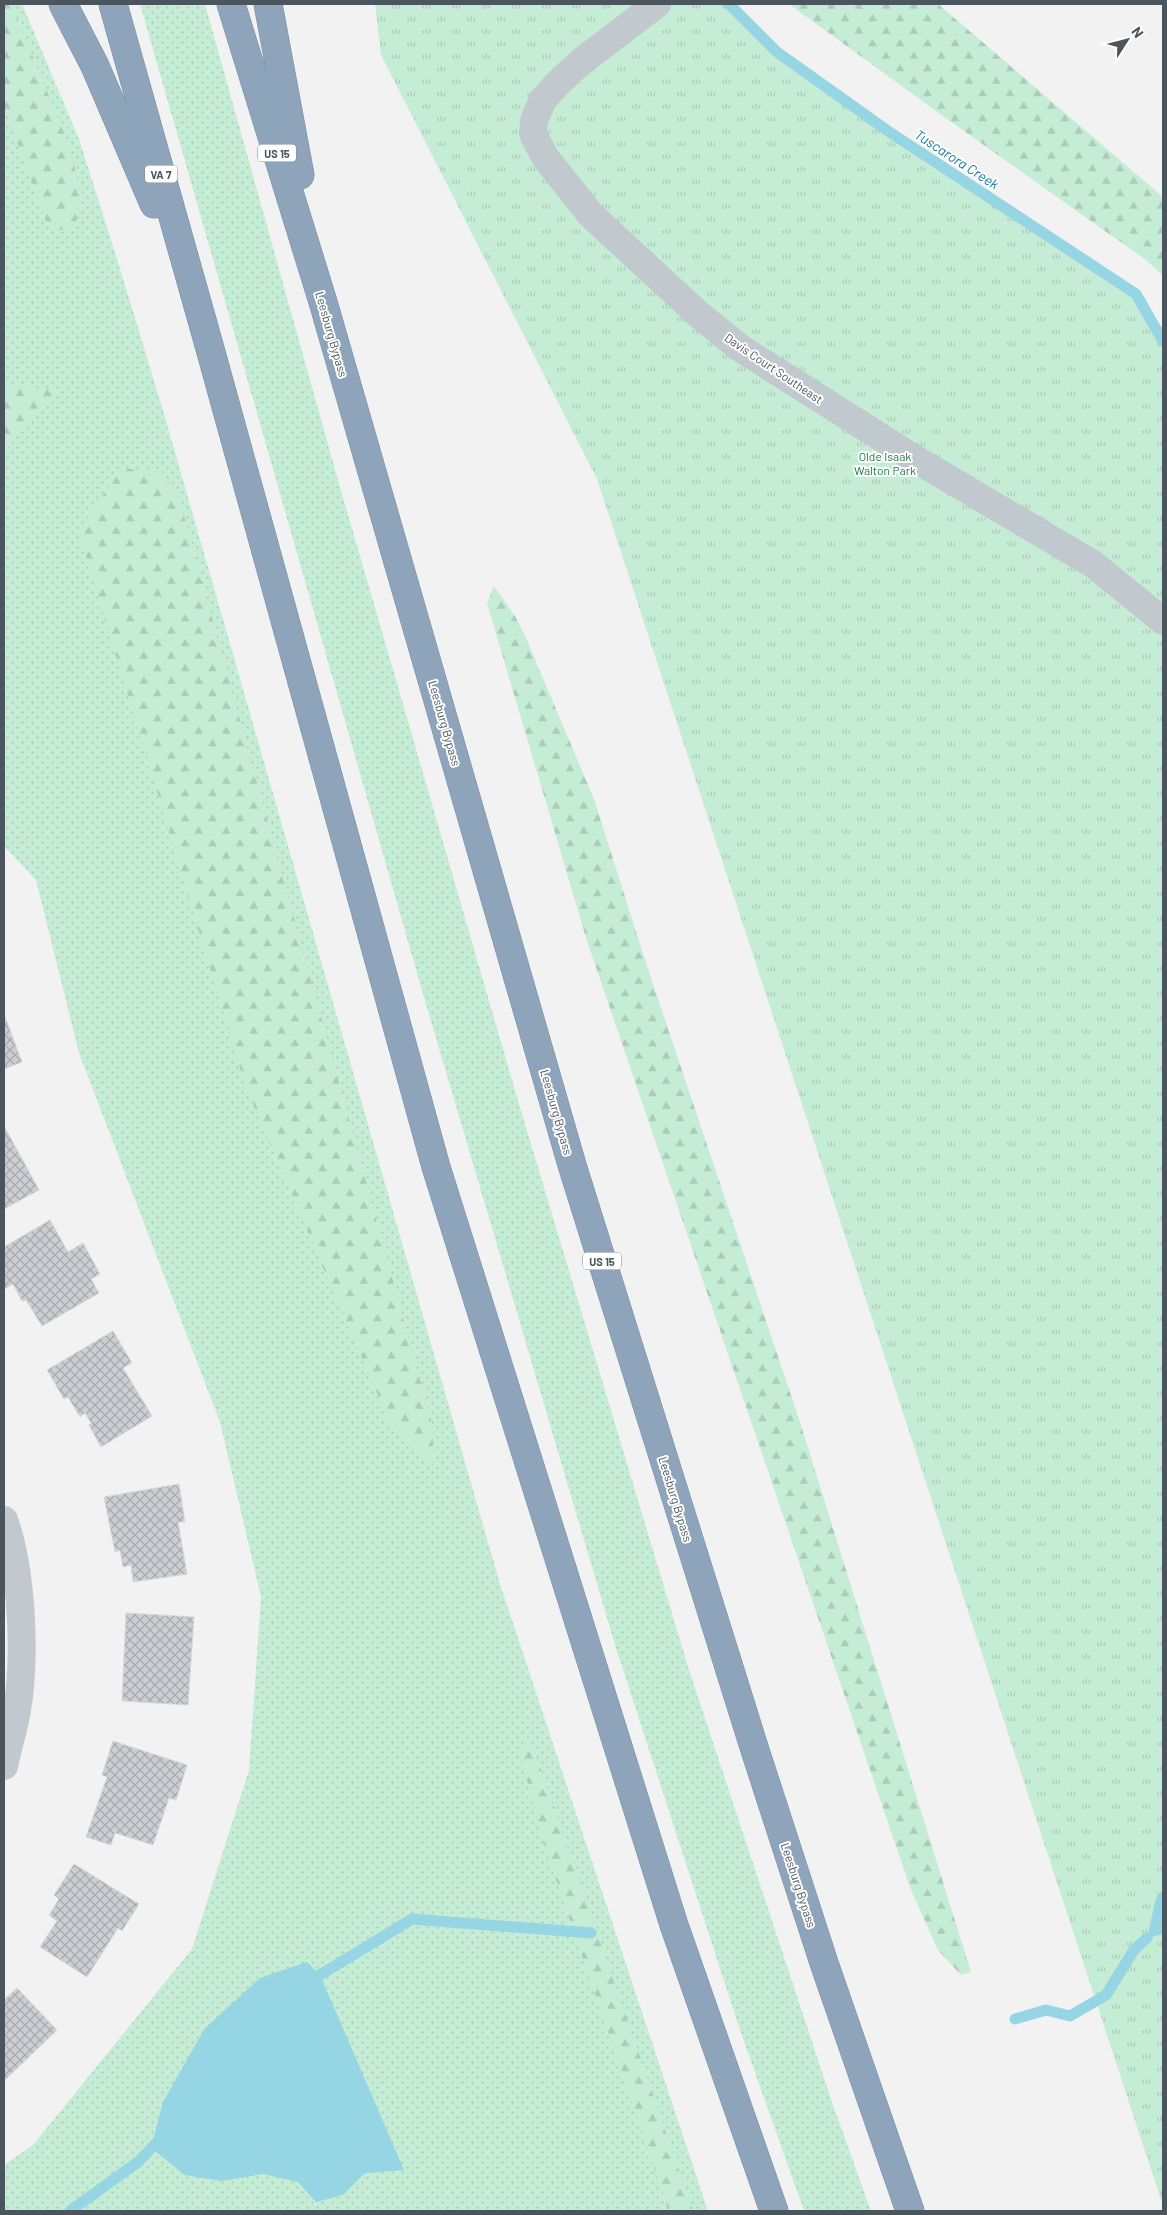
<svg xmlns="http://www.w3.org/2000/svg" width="1167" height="2215" font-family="Barlow,sans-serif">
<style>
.grass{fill:url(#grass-dots)}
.forest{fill:url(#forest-firs)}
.park{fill:url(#park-tufts)}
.water{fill:#96d5e4}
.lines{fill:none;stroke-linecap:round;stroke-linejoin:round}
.stream{stroke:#96d5e4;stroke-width:11}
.building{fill:url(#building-cross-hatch);stroke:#d6d8dc}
.motorway-casing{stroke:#798fa7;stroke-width:29}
.minor{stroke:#c1c9ce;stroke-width:28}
.motorway{stroke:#8ea4bb;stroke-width:28}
.labels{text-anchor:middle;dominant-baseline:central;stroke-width:4;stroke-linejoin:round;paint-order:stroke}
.shield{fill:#fff;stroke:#81888e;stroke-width:1}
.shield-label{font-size:11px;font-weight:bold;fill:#4b555d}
.street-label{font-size:12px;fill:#4b555d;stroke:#fff}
.park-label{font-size:12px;fill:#21794c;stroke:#fff}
.water-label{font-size:14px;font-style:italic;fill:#1a7f99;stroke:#fff}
</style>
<defs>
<pattern id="grass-dots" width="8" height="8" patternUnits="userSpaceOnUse" patternTransform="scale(1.25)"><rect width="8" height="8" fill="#c5ecd4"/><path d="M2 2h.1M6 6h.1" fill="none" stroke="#abccb8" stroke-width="1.8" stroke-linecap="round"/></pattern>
<pattern id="forest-firs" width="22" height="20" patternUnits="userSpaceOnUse" patternTransform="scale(1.25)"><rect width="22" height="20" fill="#c5ecd4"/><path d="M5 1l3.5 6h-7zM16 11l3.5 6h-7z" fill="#abccb8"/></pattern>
<pattern id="park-tufts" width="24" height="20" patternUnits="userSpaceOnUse" patternTransform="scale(1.25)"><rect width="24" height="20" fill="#c5ecd4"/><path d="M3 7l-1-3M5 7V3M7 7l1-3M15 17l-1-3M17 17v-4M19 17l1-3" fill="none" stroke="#abccb8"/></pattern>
<pattern id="building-cross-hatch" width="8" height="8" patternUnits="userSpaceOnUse" patternTransform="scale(1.25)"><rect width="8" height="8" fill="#ccced3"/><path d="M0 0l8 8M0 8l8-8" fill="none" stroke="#a8aaae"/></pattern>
</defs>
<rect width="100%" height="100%" fill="#f3f2f2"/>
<path class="grass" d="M4,4H22L79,139L118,262L162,407L500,1584L708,2211H4V2165L33,2145L192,1949L249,1770L261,1597L220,1422L79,1053L36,880L4,846Z
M140,4H205L336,473L519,1104L689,1670L833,2105L871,2211H804L741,2033L615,1645L423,994Z"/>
<path class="forest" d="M4,4H11L67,140L82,195L75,227L59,230L45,220L4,106Z
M789,4H938L1163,197V276L1146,260L947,119Z
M4,384L59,391L4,451Z
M120,468L162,472L180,501L433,1427V1466L388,1419L246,1088L79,533Z
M494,586L515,616L526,638L594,799L646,963L800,1422L971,1972L961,1975L938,1950L911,1890L587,941L487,603Z
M525,1734L534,1749L693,2211H669L543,1841L521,1757Z"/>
<path class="park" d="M375,4H729L777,52L888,131L1136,294L1163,341V2206L597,479L381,55Z"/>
<path class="water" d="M1163,1890V1934L1147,1938L1156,1898Z
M307,1962L320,1975L404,2170L365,2173L343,2195L316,2202L298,2182L263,2174L221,2181L185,2175L151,2148L163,2102L205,2028L260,1978Z"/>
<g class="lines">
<path class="stream" d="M729,4L777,52L888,131L1136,294L1163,341
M309,1986L320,1975L412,1919L591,1933
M1015,2019L1046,2010L1070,2016L1106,1995L1134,1950L1147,1938
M70,2211L138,2162L162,2137"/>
</g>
<path class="building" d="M4,1014L22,1062L4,1069Z
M4,1126L39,1190L4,1209Z
M50,1220L68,1252L83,1243L100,1274L91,1279L99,1293L42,1326L26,1300L22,1301L13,1284L4,1289V1247Z
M113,1331L132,1363L123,1368L152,1416L101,1447L89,1425L91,1423L85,1413L80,1417L68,1397L64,1399L47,1370Z
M179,1484L185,1522H178L187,1574L133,1582L131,1565L123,1567L120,1550L115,1552L104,1497Z
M126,1613L194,1617L188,1705L122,1701Z
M113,1741L187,1765L176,1800L169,1798L153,1845L115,1833L111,1845L86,1837L107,1777L102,1775Z
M74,1864L139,1904L122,1931L118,1928L87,1977L40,1947L57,1921L49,1915L59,1899L54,1895Z
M17,1988L57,2030L4,2081V2000Z"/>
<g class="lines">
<defs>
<path id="motorway" d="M63,4L95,66L154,204
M113,4L209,345L436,1167L674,1925L774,2211
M231,4L323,302L572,1165L753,1744L824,1963L910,2211
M268,4L300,175"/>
</defs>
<use href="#motorway" class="motorway-casing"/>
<path class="minor" d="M657,4L582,61L559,82L542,101L534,121L533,134L545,157L590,214L698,314L740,348L912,457L1093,564L1163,621
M4,1520C22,1570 26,1657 17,1710C14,1728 8,1747 4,1766"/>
<use href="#motorway" class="motorway"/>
</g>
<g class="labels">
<g class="shield">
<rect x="258" y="144.5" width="38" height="17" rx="4"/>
<rect x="145" y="165.5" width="32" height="17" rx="4"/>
<rect x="583" y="1252.5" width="38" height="17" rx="4"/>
</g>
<g class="shield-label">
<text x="277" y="153">US 15</text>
<text x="161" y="174">VA 7</text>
<text x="602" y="1261">US 15</text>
</g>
<g class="street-label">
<text transform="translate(332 334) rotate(74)">Leesburg Bypass</text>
<text transform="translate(774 368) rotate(34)">Davis Court Southeast</text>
<text transform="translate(445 723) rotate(74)">Leesburg Bypass</text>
<text transform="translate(557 1112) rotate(74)">Leesburg Bypass</text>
<text transform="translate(676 1499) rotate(73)">Leesburg Bypass</text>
<text transform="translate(799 1885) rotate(72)">Leesburg Bypass</text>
</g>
<g class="park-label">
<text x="885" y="456">Olde Isaak<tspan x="885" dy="14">Walton Park</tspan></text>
</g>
<g class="water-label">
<text transform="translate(957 159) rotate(33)">Tuscarora Creek</text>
</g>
</g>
<rect width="1167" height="2215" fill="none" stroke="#4b555d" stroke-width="10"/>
<g transform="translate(1127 40) rotate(54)" stroke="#ffffff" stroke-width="4" paint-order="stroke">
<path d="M0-4L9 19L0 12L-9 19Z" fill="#4b555d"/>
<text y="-8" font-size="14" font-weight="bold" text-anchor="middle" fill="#4b555d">N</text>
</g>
</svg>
